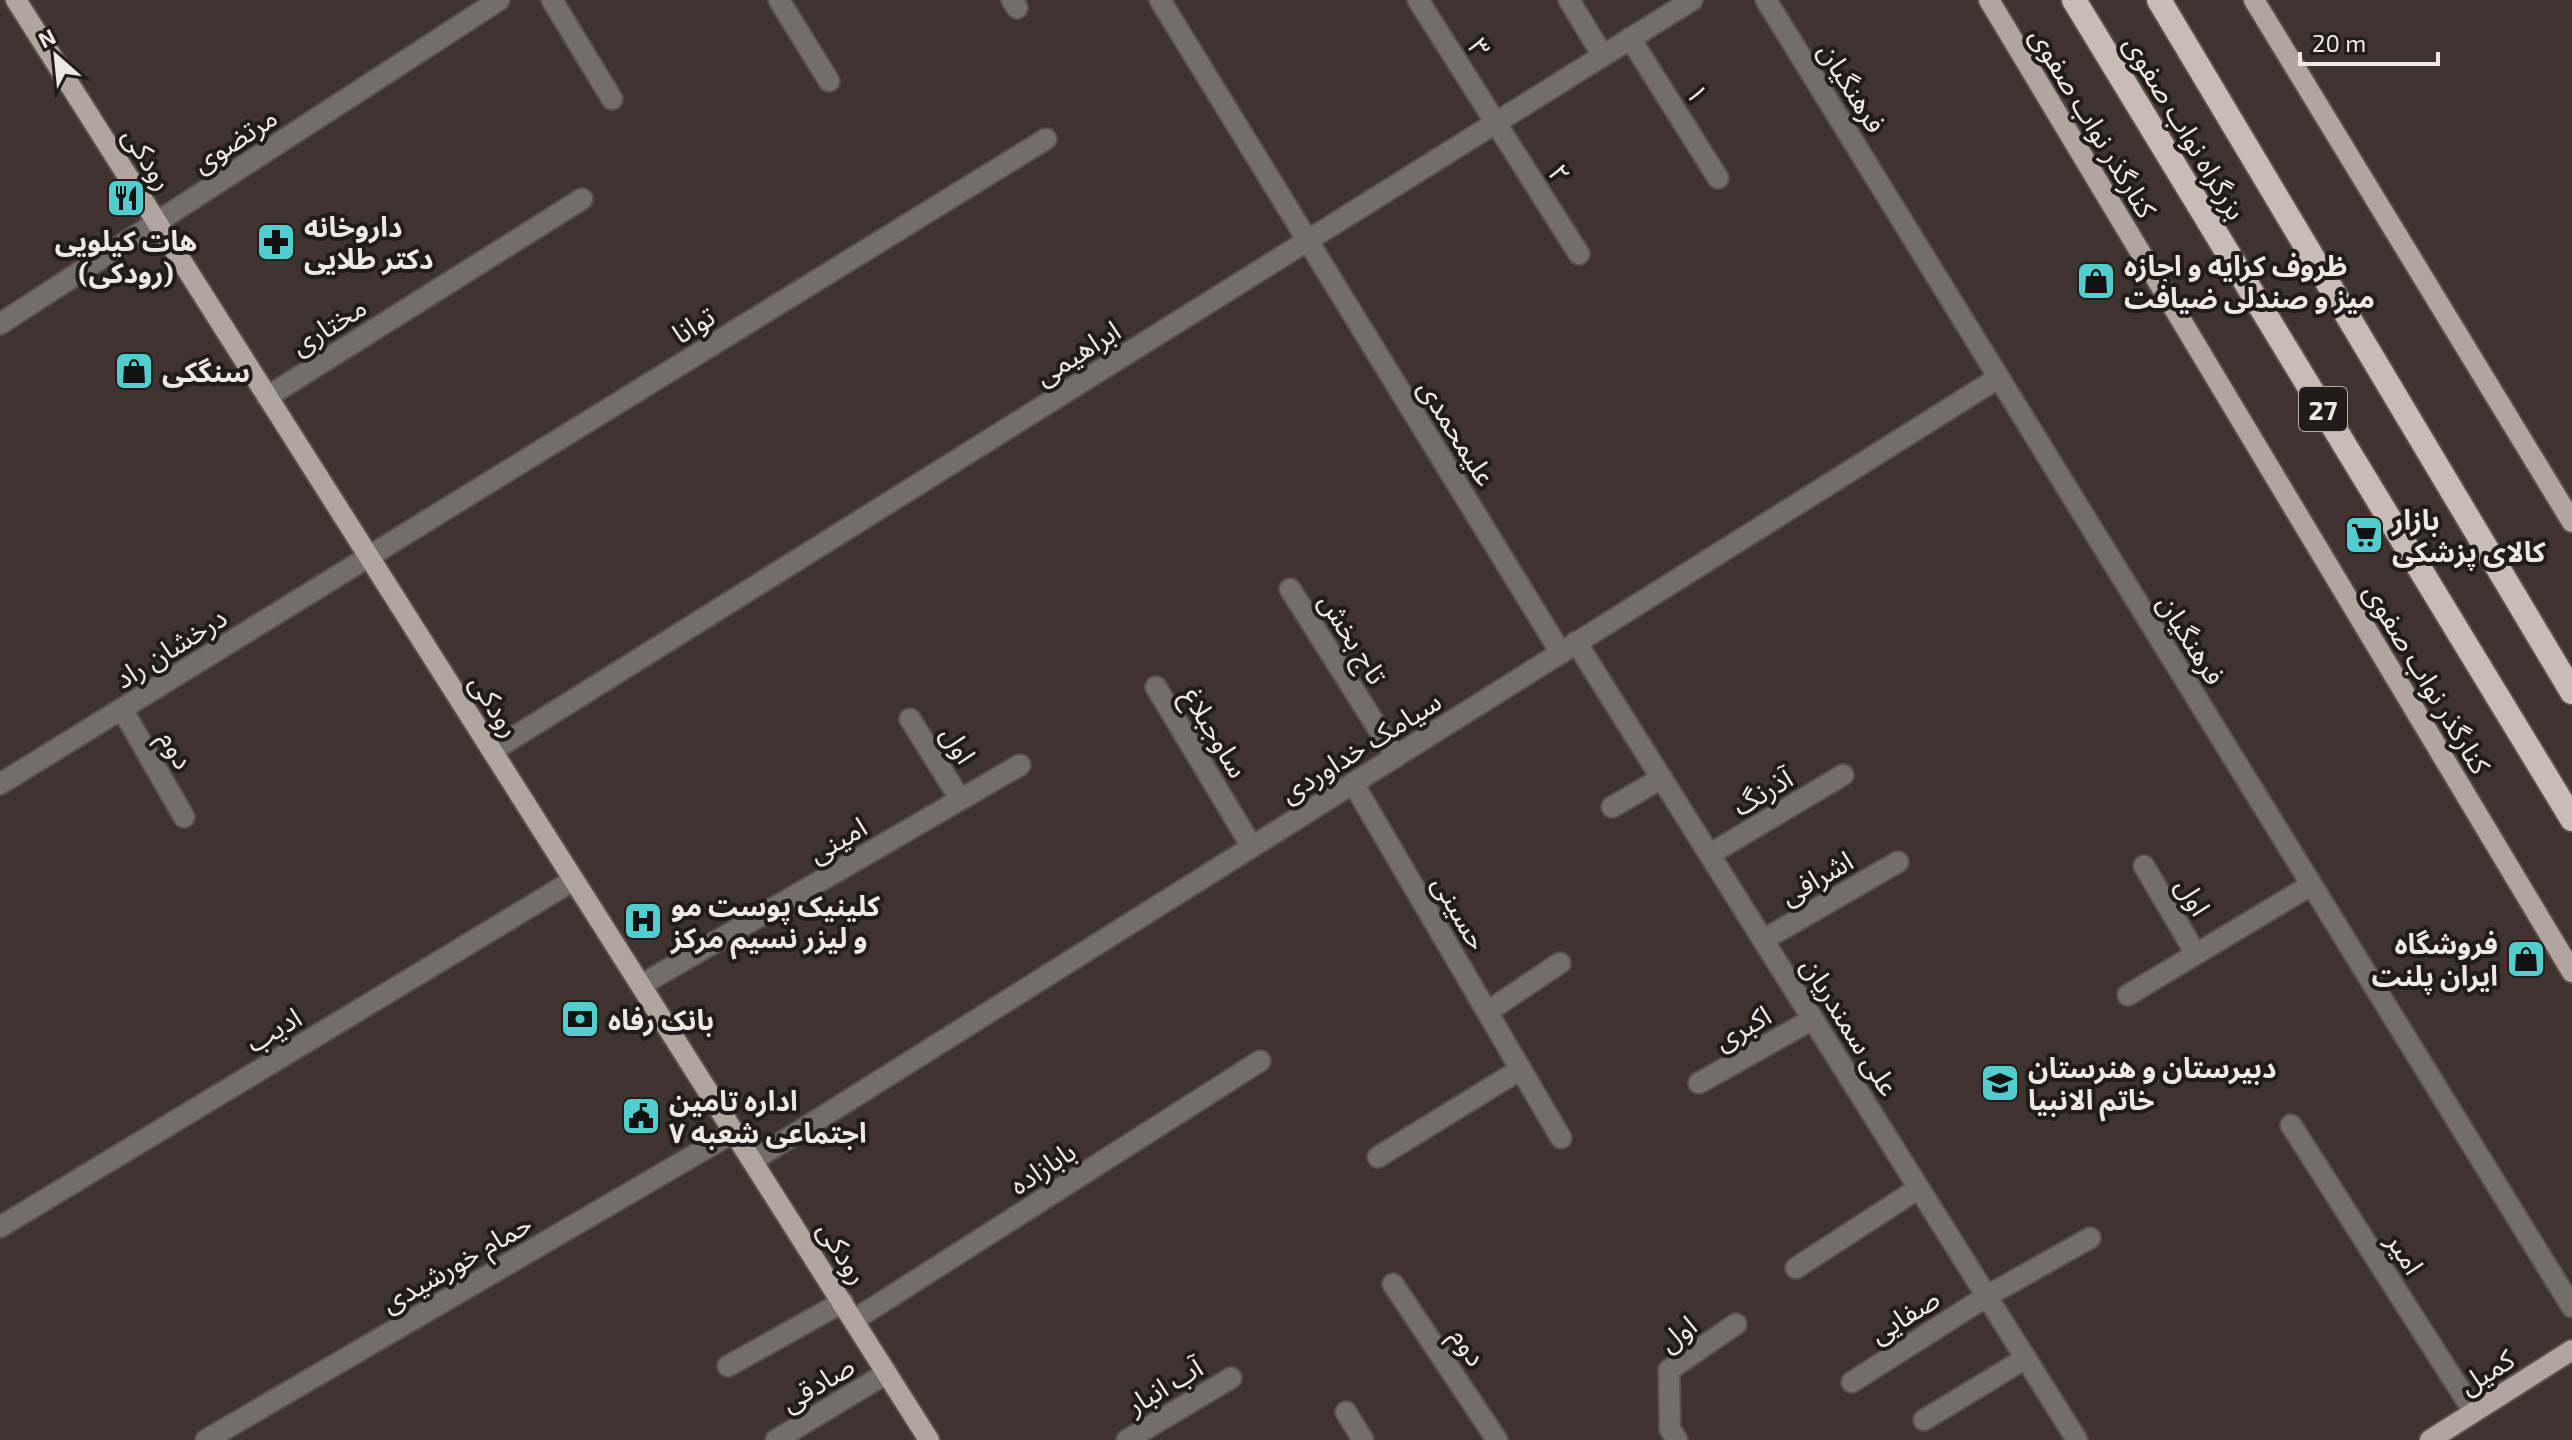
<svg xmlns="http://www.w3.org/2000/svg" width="2572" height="1440" font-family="'Exo 2','Noto Sans Arabic',sans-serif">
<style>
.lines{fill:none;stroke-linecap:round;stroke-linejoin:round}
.minor-casing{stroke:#5a504b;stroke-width:24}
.major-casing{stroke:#5a504b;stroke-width:24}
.highway-casing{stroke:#5a504b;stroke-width:28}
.minor{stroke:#746e6b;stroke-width:20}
.major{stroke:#b1a5a0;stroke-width:20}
.highway{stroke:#c9bbb5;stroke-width:24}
.labels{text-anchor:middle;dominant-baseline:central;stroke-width:8;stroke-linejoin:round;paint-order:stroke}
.shield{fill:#211c19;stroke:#b1aba7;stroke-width:2}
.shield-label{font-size:26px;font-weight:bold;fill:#efe8e4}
.street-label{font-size:28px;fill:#efe8e4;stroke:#211c19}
.poi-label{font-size:28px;font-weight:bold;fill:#efe8e4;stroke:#211c19;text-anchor:start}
</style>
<rect width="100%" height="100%" fill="#3e332e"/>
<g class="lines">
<defs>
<path id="minor" d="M552,0L612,99
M779,0L829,81
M1012,0L1017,8
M1160,0L1561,653
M1418,0L1579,254
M1569,0L1603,56
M1766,0L2572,1307
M1630,38L1718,178
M0,324L499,0
M267,397L582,199
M1290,589L1396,757
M1576,642L2077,1440
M1156,687L1252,847
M122,709L184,817
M910,719L960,799
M492,751L1692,0
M1353,783L1561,1138
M0,784L1046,139
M1612,807L1662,778
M1710,854L1843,775
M2144,866L2196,954
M1763,940L1898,862
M641,985L1020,765
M2128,995L2311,885
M1487,1012L1560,963
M1699,1083L1813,1019
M2291,1125L2474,1412
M1378,1157L1521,1069
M752,1161L1998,378
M0,1227L574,880
M1796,1268L1919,1188
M1393,1284L1497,1440
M854,1320L1260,1061
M728,1366L843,1302
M1852,1382L1987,1296L2090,1238
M1346,1412L1363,1440
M1924,1420L2026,1358
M206,1440L734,1132
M776,1440L887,1373
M1127,1440L1231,1378
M1677,1440L1670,1429L1669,1370L1736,1324"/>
<path id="major" d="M16,0L929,1440
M1989,0L2572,972
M2254,0L2572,522
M2430,1440L2572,1350"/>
<path id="highway" d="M2074,0L2572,819
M2159,0L2572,692"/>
</defs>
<use href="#minor" class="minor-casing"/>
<use href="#major" class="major-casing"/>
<use href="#highway" class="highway-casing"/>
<use href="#minor" class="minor"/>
<use href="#major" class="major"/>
<use href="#highway" class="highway"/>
</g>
<defs>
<symbol id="restaurant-square" viewBox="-11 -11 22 22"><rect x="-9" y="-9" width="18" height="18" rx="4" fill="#52cdce" stroke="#211c19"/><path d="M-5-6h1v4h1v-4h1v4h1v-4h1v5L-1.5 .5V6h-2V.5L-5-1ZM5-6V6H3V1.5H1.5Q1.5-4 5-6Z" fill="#111"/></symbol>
<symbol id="pharmacy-square" viewBox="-11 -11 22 22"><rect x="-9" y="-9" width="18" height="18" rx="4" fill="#52cdce" stroke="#211c19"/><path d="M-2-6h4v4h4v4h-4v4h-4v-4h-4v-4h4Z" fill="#111"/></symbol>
<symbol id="shop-square" viewBox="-11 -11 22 22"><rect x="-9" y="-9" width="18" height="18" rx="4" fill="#52cdce" stroke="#211c19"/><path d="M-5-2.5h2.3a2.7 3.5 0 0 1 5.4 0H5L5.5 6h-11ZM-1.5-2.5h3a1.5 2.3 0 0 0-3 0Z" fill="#111"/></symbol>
<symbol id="supermarket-square" viewBox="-11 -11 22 22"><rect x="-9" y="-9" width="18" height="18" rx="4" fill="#52cdce" stroke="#211c19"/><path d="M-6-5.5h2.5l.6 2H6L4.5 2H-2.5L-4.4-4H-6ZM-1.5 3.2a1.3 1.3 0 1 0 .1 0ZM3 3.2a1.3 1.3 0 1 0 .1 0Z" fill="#111"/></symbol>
<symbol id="hospital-square" viewBox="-11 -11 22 22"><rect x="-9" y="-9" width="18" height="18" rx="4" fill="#52cdce" stroke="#211c19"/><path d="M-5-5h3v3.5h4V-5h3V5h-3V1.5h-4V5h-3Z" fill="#111"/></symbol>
<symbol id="bank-square" viewBox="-11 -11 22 22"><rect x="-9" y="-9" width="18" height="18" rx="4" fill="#52cdce" stroke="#211c19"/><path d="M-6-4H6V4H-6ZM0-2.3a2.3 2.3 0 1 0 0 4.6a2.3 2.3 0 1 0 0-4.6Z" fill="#111"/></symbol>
<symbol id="school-square" viewBox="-11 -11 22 22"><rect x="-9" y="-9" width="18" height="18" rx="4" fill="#52cdce" stroke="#211c19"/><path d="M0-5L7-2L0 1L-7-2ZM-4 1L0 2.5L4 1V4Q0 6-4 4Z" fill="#111"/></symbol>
<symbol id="civic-square" viewBox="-11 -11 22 22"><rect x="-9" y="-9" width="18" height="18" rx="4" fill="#52cdce" stroke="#211c19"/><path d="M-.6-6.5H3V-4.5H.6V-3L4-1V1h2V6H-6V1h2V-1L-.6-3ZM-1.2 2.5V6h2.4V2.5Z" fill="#111"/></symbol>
</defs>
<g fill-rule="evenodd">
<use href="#restaurant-square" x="104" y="176" width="44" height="44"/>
<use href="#pharmacy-square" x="254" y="220" width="44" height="44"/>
<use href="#shop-square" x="2074" y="259" width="44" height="44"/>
<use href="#shop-square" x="112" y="349" width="44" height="44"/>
<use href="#supermarket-square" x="2342" y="513" width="44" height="44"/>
<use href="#hospital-square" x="621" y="899" width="44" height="44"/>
<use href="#shop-square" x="2504" y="937" width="44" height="44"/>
<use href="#bank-square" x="558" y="997" width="44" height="44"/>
<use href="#school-square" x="1978" y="1061" width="44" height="44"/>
<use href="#civic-square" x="619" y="1094" width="44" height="44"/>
</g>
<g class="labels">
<rect class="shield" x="2299" y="387" width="48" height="44" rx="6"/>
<g class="shield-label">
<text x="2323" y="409">27</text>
</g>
<g class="street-label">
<text transform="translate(1480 47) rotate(58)">۳</text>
<text transform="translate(1853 87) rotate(58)">فرهنگیان</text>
<text transform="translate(1698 93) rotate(58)">۱</text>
<text transform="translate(2094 122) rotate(59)">کنارگذر نواب صفوی</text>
<text transform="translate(2186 127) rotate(59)">بزرگراه نواب صفوی</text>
<text transform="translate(234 139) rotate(-33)">مرتضوی</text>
<text transform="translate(149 158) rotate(58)">رودکی</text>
<text transform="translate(1560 173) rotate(57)">۲</text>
<text transform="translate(693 324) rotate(-32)">توانا</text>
<text transform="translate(328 325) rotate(-32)">مختاری</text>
<text transform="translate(1077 352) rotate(-32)">ابراهیمی</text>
<text transform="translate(1458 432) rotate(58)">علیمحمدی</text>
<text transform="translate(1354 638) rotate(58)">تاج بخش</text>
<text transform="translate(2192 639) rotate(58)">فرهنگیان</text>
<text transform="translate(170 647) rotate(-32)">درخشان راد</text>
<text transform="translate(2428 678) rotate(59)">کنارگذر نواب صفوی</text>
<text transform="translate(496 705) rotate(58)">رودکی</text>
<text transform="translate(1216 732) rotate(59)">ساوجبلاغ</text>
<text transform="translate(959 744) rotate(58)">اول</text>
<text transform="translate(1360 746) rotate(-32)">سیامک خداوردی</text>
<text transform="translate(177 749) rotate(60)">دوم</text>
<text transform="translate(1762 791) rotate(-31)">آذرنگ</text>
<text transform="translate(837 839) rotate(-30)">امینی</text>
<text transform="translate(1816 877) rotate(-30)">اشرافی</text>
<text transform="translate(2194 896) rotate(59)">اول</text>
<text transform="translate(1461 912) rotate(60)">حسینی</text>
<text transform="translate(1851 1026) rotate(58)">علی سمندریان</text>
<text transform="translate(1742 1027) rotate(-30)">اکبری</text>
<text transform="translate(273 1029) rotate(-31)">ادیب</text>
<text transform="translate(1042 1167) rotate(-33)">بابازاده</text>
<text transform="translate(844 1252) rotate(58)">رودکی</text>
<text transform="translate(2406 1253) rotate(58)">امیر</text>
<text transform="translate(456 1262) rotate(-30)">حمام خورشیدی</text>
<text transform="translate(1904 1315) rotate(-32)">صفایی</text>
<text transform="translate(1677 1333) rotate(-38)">اول</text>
<text transform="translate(1469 1346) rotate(56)">دوم</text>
<text transform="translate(2486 1371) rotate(-32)">کمیل</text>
<text transform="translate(817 1383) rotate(-31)">صادقی</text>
<text transform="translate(1164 1385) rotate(-31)">آب انبار</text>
</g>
<g class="poi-label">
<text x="304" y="226">داروخانه<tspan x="304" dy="32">دکتر طلایی</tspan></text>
<text x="126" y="240" text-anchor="middle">هات کیلویی<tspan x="126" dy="32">(رودکی)</tspan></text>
<text x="2124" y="265">ظروف کرایه و اجازه<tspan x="2124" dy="32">میز و صندلی ضیافت</tspan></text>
<text x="162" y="371">سنگکی</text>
<text x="2392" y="519">بازار<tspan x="2392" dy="32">کالای پزشکی</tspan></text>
<text x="671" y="905">کلینیک پوست مو<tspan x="671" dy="32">و لیزر نسیم مرکز</tspan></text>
<text x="2498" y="943" text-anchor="end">فروشگاه<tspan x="2498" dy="32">ایران پلنت</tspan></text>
<text x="608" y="1019">بانک رفاه</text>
<text x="2028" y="1067">دبیرستان و هنرستان<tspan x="2028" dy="32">خاتم الانبیا</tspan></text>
<text x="669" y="1100">اداره تامین<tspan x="669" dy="32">اجتماعی شعبه ۷</tspan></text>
</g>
</g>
<g transform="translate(56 56) rotate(333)" stroke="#211c19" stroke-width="6" paint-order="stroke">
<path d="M0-6L14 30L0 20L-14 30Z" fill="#efe8e4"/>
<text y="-12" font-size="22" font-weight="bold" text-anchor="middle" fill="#efe8e4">N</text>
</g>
<path d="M2300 52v12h138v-12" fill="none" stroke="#efe8e4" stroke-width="4"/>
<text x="2312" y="52" font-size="24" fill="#efe8e4" stroke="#211c19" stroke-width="6" paint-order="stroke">20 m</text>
</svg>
